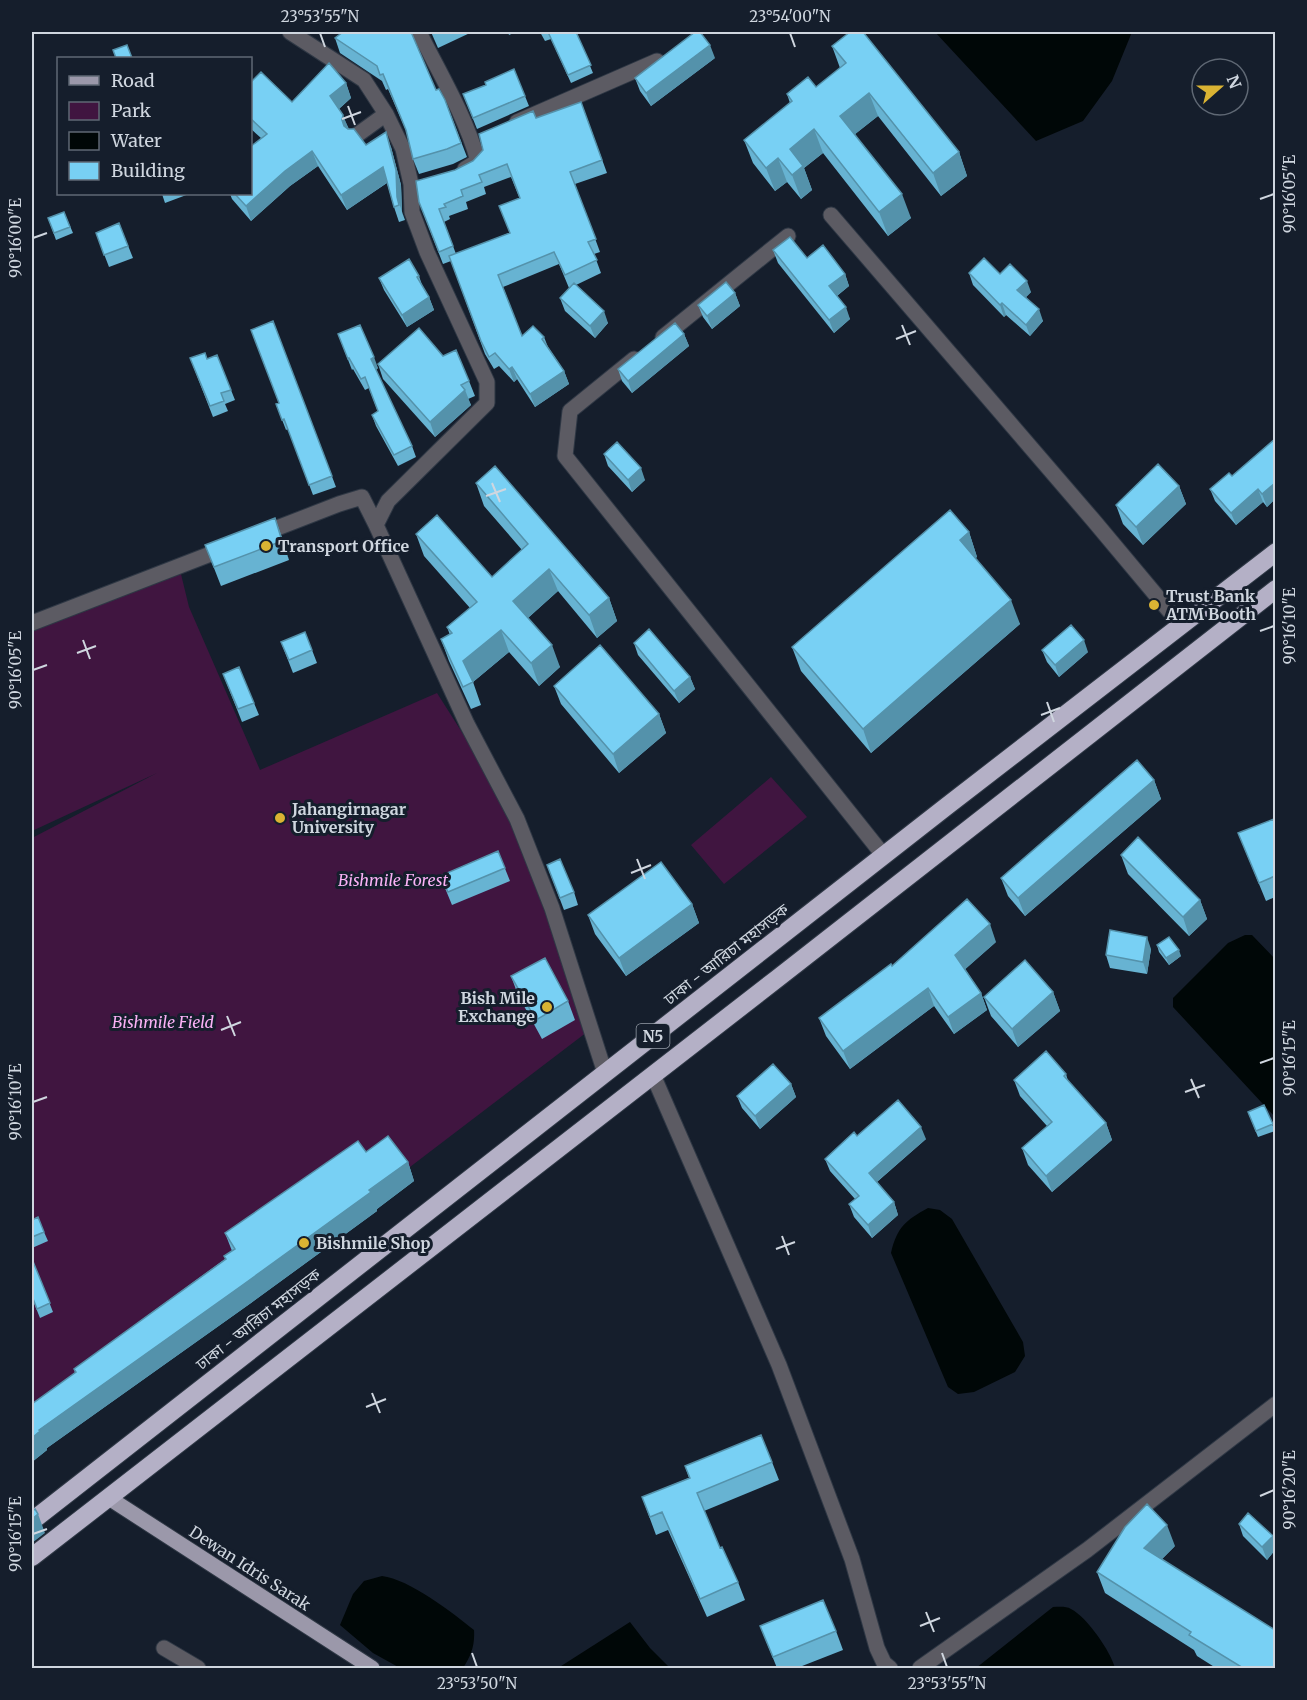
<svg xmlns="http://www.w3.org/2000/svg" width="1307" height="1700" font-family="Merriweather,'Noto Sans Bengali',serif">
<style>
.green{fill:#401540}
.water{fill:#000707}
.lines{fill:none;stroke-linecap:round;stroke-linejoin:round}
.minor-casing{stroke:#2f3845;stroke-width:17}
.major-casing{stroke:#2f3845;stroke-width:17}
.highway-casing{stroke:#2f3845;stroke-width:20}
.minor{stroke:#5c5b63;stroke-width:15}
.major{stroke:#9b98aa;stroke-width:15}
.highway{stroke:#b4b0c6;stroke-width:18}
.wall{fill:#67b3d2;fill-rule:evenodd}
.shaded-wall{fill:#5492ab}
.building{fill:#78d0f4;stroke:#5492ab;stroke-width:1.5}
.ticks{fill:none;stroke:#cfd6df;stroke-width:2}
.poi-dot{fill:#dab333;stroke:#151e2c;stroke-width:2}
.labels{text-anchor:middle;dominant-baseline:central;stroke-width:6;stroke-linejoin:round;paint-order:stroke}
.shield{fill:#151e2c;stroke:#979fa9;stroke-width:1.5}
.shield-label{font-size:15px;font-weight:bold;fill:#cfd6df}
.poi-label{font-size:16px;font-weight:bold;fill:#cfd6df;stroke:#151e2c;text-anchor:start}
.park-label{font-size:16px;font-style:italic;fill:#fab1f6;stroke:#151e2c}
.street-label{font-size:16px;fill:#cfd6df;stroke:#151e2c}
.neatline{fill:none;stroke:#cfd6df;stroke-width:2}
.ticks-label{font-size:15px;text-anchor:middle;fill:#cfd6df}
</style>
<rect width="100%" height="100%" fill="#151e2c"/>
<path class="green" d="M179,566L189,607L260,770L437,693L517,819L591,1029L406,1170L32,1429V838L157,773L32,831V623Z
M771,777L807,817L724,884L691,845Z"/>
<path class="water" d="M935,32H1132L1112,81L1083,121L1036,141Z
M1245,935H1252L1275,959V1117L1173,1007V998L1228,943Z
M928,1208L940,1210L952,1219L1023,1342L1025,1356L1015,1372L974,1392L958,1394L948,1387L891,1253C897,1227 906,1220 928,1208Z
M382,1576C409,1579 453,1613 474,1630C475,1645 471,1656 463,1668H400L373,1653L340,1625L353,1594L364,1581Z
M1053,1607C1059,1607 1066,1606 1071,1609C1087,1617 1111,1652 1115,1668H976Z
M630,1622L650,1648L670,1668H558Z"/>
<g class="lines">
<defs>
<path id="minor" d="M290,32L364,80L386,114L403,149L411,184L412,212L427,252L487,382V403L388,501L376,525L467,724L517,819L552,908L605,1073
M419,32C440,74 465,115 478,161L465,169
M517,122L657,61
M357,135L386,114
M831,215L1094,521L1181,625
M663,337L788,236
M634,359L570,411L565,456L884,856
M259,535L339,504L362,497L376,525
M32,623L226,548
M653,1075L779,1365L852,1559L877,1648L884,1663L890,1668
M164,1648L198,1668
M920,1668L1087,1550L1276,1404"/>
<path id="major" d="M109,1498L372,1668"/>
<path id="highway" d="M32,1521L947,806L1276,552
M32,1557L778,978L1276,589"/>
</defs>
<use href="#minor" class="minor-casing"/>
<use href="#major" class="major-casing"/>
<use href="#highway" class="highway-casing"/>
<use href="#minor" class="minor"/>
<use href="#major" class="major"/>
<use href="#highway" class="highway"/>
</g>
<path class="wall" d="M431,32H472L438,48Z
M508,32H516L509,35Z
M540,32H576L593,73L571,83L551,39L545,41Z
M335,38L436,90L445,100L467,157L453,164L419,174L413,159L408,135L388,89L386,90L382,81L340,53Z
M832,46L959,152L967,176L941,196L878,116L855,134L911,218L888,236L823,153L804,168L812,190L801,199L787,182L775,191L753,163L744,140L790,103L787,94L816,87L840,68Z
M715,58L651,106L640,91L635,78Z
M514,69L529,106L477,129L463,94L486,85Z
M250,83L292,102L346,83L351,98L339,109L349,129L366,145L391,147L401,185L402,212L405,220L399,222L394,207L387,183L347,210L318,166L290,186L251,221L232,199L230,194H250L261,138L250,128Z
M581,102L607,173L575,184L600,252L594,254L601,273L576,285L608,323L595,338L565,311L560,298L571,287L569,288L559,264L503,287L522,336L544,337L548,347L564,371L569,384L535,407L517,379L514,382L499,366L494,369L485,354L451,261L443,264L419,202L455,170L473,161L536,118ZM511,177L520,199L509,233L456,254L444,222L450,219L449,216L468,209L466,202L486,194L484,187Z
M162,194H189L165,203Z
M64,212L73,233L56,240L48,218Z
M119,223L133,258L109,267L96,233Z
M773,250L807,258L845,274L849,286L837,296L850,319L834,333L778,263Z
M969,273L1000,274L1031,292L1026,297L1043,321L1030,336L1006,315L1004,317L973,285Z
M419,276L423,288L429,297L434,310L407,327L384,290L379,278Z
M735,293L740,306L712,329L703,317L698,305Z
M273,321L336,487L313,495L288,429L286,430L276,404L279,403Z
M338,334L378,368L376,370L412,446L416,457L398,466L376,426L372,415L378,412L369,388L365,390L353,369L352,370Z
M684,334L689,346L632,393L622,381L618,369Z
M443,356L469,381L475,396L468,399L471,405L435,437L383,379L378,364Z
M190,358L207,359L231,390L235,400L225,404L228,411L213,417Z
M1275,439V499L1267,507L1263,502L1236,525L1215,501L1210,489L1232,476Z
M604,454L645,480L632,492L608,466Z
M476,483L609,598L617,621L597,638L558,591L528,618L560,667L539,686L509,652L473,682L481,705L471,709L449,661L441,639L450,635L447,627L470,608L424,556L416,534L492,577L522,550L484,506Z
M1179,486L1186,504L1143,545L1123,524L1116,505Z
M275,518L289,560L221,586L205,545Z
M969,532L977,557L975,558L1020,624L871,753L801,671L792,647Z
M281,642L312,650L317,663L293,673Z
M634,643L690,677L695,689L679,703L638,655Z
M1042,650L1088,652L1059,677L1047,662Z
M223,674L254,703L259,715L242,722Z
M554,686L659,714L666,733L619,773L561,704Z
M1154,780L1161,799L1025,916L1008,896L1001,878Z
M1275,823V897L1266,901L1238,833Z
M498,851L510,881L452,905L440,876Z
M1121,855L1200,900L1207,919L1189,936L1128,874Z
M547,865L574,892L578,905L564,910Z
M692,904L699,923L626,976L595,934L588,915Z
M996,942L965,969L981,993L987,1010L954,1034L934,1006L850,1069L826,1036L819,1018L892,966Z
M1157,945L1181,956L1169,965L1159,952Z
M1151,949L1147,974L1110,968L1106,955Z
M511,976L568,1001L575,1020L542,1039L518,995Z
M1053,992L1060,1011L1018,1047L991,1016L984,997Z
M1066,1074L1068,1081L1106,1123L1112,1140L1052,1192L1028,1165L1022,1148L1047,1126L1020,1096L1014,1080Z
M791,1084L796,1097L760,1129L742,1108L737,1096Z
M1264,1105L1275,1131L1258,1137L1248,1112Z
M857,1136L926,1139L877,1182L894,1202L898,1215L872,1238L854,1217L849,1204L855,1199L830,1171L825,1159Z
M366,1152L408,1162L414,1181L377,1209V1211L251,1303L47,1448V1450L32,1462L75,1373L74,1369L225,1259L224,1256L232,1251L225,1233Z
M32,1220L44,1232L48,1241L32,1248Z
M32,1259L53,1312L40,1318L32,1298Z
M772,1462L779,1480L704,1511L720,1548L738,1582L745,1600L707,1617L668,1530L656,1535L642,1497L689,1478L685,1466Z
M1239,1524L1275,1544V1550L1267,1560L1243,1536Z
M1175,1546L1162,1559L1275,1668H1216L1197,1656L1194,1650L1105,1593L1097,1572Z
M760,1626L836,1631L843,1650L797,1668H777Z"/>
<path class="shaded-wall" d="M710,45L715,58L651,106L646,93Z
M346,83L351,98L335,112L330,96Z
M869,93L878,116L849,139L840,116Z
M343,115L349,130L347,135L342,120Z
M814,129L823,153L804,168L812,190L801,199L792,175L790,149Z
M386,132L391,147L401,185L402,212L405,220L397,197Z
M312,151L318,166L290,186L251,221L246,206L285,171Z
M959,152L967,176L941,196L933,173Z
M778,158L787,182L775,191L766,168Z
M383,167L388,182L347,210L341,195Z
M902,194L911,218L888,236L879,212Z
M845,274L849,286L834,298L829,286Z
M1027,281L1031,292L1022,301L1017,290Z
M735,293L740,306L712,329L707,316Z
M429,297L434,310L407,327L402,315Z
M1002,303L1006,315L1004,317L1000,305Z
M846,307L850,319L834,333L829,320Z
M1039,309L1043,321L1030,336L1026,325Z
M604,311L608,323L595,338L590,326Z
M684,334L689,346L632,393L628,381Z
M374,357L378,368L375,370L371,359Z
M512,367L517,379L514,382L509,369Z
M564,371L569,384L535,407L530,394Z
M465,390L471,405L435,437L430,422Z
M641,468L645,480L632,492L628,480Z
M1275,483V499L1267,507L1262,494Z
M1179,486L1186,504L1143,545L1136,527Z
M1258,489L1263,502L1236,525L1231,513Z
M275,518L282,537L289,560L282,541Z
M969,532L977,557L969,564L960,540Z
M549,569L558,591L521,624L513,601Z
M609,598L617,621L597,638L589,615Z
M1011,600L1020,624L871,753L863,729Z
M501,630L509,652L473,682L463,661Z
M1084,640L1088,652L1059,677L1055,665Z
M552,645L560,667L539,686L531,663Z
M690,677L695,689L679,703L674,691Z
M659,714L666,733L619,773L613,754Z
M1154,780L1161,799L1025,916L1018,898Z
M1200,900L1207,919L1189,936L1183,917Z
M692,904L699,923L626,976L619,958Z
M990,924L996,942L961,973L955,955Z
M1147,937L1151,949L1147,974L1143,962Z
M1179,950L1181,956L1169,965L1166,958Z
M928,988L934,1006L850,1069L843,1051Z
M1053,992L1060,1011L1018,1047L1012,1029Z
M981,993L987,1010L954,1034L948,1017Z
M791,1084L796,1097L760,1129L755,1116Z
M1106,1123L1112,1140L1052,1192L1046,1176Z
M921,1127L926,1139L873,1185L869,1173Z
M408,1162L414,1181L377,1209V1211L251,1303L47,1448V1450L32,1462V1438L39,1430Z
M894,1202L898,1215L872,1238L868,1225Z
M38,1514L45,1533L32,1543V1519Z
M1167,1525L1175,1546L1152,1569L1144,1548Z
M1273,1536L1275,1544V1550L1267,1560L1262,1547Z"/>
<path class="building" d="M343,32H411L436,90L439,89L445,100L461,143L447,149L413,159L406,130L383,74L380,75L377,66L335,38Z
M548,32H576L591,65L568,75Z
M695,32H700L710,45L646,93L635,78Z
M850,32H863L959,152L933,173L869,93L840,116L902,194L879,212L814,129L790,149L803,166L792,175L778,158L766,168L744,140L792,101L787,94L808,77L816,87L846,63L832,46Z
M127,45L132,58H116L113,50Z
M329,63L346,83L330,96L343,115L342,120L344,126L348,129H354L366,145L386,132L396,170L397,197L399,205L394,207L383,167L341,195L312,151L285,171L246,206L235,194H250V147L267,134L250,118V83L261,72L292,102Z
M514,69L525,96L473,118L463,94L486,85L485,82Z
M581,102L602,160L570,172L596,239L588,242L597,260L565,275L554,252L498,275L522,336L533,326L544,337L542,339L564,371L530,394L512,367L509,369L495,353L489,357L481,341L449,256L510,233L499,206L520,198L507,164L479,175L482,182L461,190L463,196L444,204L446,207L439,209L453,246L439,252L419,202L416,181L455,170L473,161L483,150L479,134L533,111L536,118Z
M64,212L70,227L54,233L48,218Z
M119,223L128,246L104,255L96,233Z
M790,237L807,258L823,245L845,274L829,286L846,307L829,320L773,250Z
M984,258L1000,274L1010,264L1027,281L1017,290L1039,309L1026,325L1002,303L1000,305L969,273Z
M409,259L419,276L417,277L429,297L402,315L379,278Z
M726,282L735,293L707,316L698,305Z
M574,283L604,311L590,326L560,298Z
M273,321L332,476L309,485L284,419L282,420L276,404L279,403L251,330Z
M675,323L684,334L628,381L618,369Z
M360,325L374,357L371,359L412,446L394,455L372,415L378,411L365,377L361,379L349,358L348,359L338,334Z
M419,328L443,356L456,350L469,381L461,385L465,390L430,422L378,364Z
M205,353L207,359L217,355L231,390L221,393L224,401L210,406L190,358Z
M1275,439V483L1262,494L1258,489L1231,513L1210,489L1229,473L1232,476Z
M617,442L641,468L628,480L604,454Z
M1158,464L1179,486L1136,527L1116,505Z
M495,466L609,598L589,615L549,569L513,601L552,645L531,663L501,630L463,661L473,682L463,687L441,639L452,633L447,627L477,602L416,534L437,515L492,577L528,544L476,483Z
M950,510L969,532L960,540L1011,600L863,729L792,647Z
M275,518L282,541L214,567L205,545Z
M1071,625L1084,640L1055,665L1042,650Z
M649,629L690,677L674,691L634,643Z
M305,632L312,650L289,660L281,642Z
M600,645L659,714L613,754L554,686Z
M239,667L254,703L238,709L223,674Z
M1137,760L1154,780L1018,898L1001,878Z
M1274,819L1275,823V876L1259,883L1238,833Z
M1138,837L1200,900L1183,917L1121,855Z
M498,851L505,868L448,892L440,876Z
M560,859L574,892L560,898L547,865Z
M661,862L692,904L619,958L588,915Z
M967,899L990,924L955,955L981,993L948,1017L928,988L843,1051L819,1018L891,964L892,966Z
M1110,930L1147,937L1143,962L1106,955Z
M1169,937L1179,950L1166,958L1157,945Z
M545,958L568,1001L536,1020L511,976Z
M1025,960L1053,992L1012,1029L984,997Z
M1046,1051L1066,1074L1064,1076L1106,1123L1046,1176L1022,1148L1052,1122L1014,1080Z
M773,1064L791,1084L755,1116L737,1096Z
M898,1100L921,1127L869,1173L894,1202L868,1225L849,1204L859,1196L825,1159L854,1132L857,1136Z
M1264,1105L1273,1124L1256,1131L1248,1112Z
M388,1136L408,1162L369,1190L371,1192L244,1284L39,1430L40,1431L32,1438V1404L76,1372L74,1369L226,1259L224,1256L235,1249L225,1233L358,1141L366,1152Z
M38,1217L44,1232L32,1237V1220Z
M32,1259L50,1303L37,1309L32,1296Z
M761,1435L772,1462L697,1493L720,1548L722,1547L738,1582L700,1599L662,1512L650,1517L642,1497L690,1478L685,1466Z
M1147,1504L1167,1525L1144,1548L1275,1630V1668H1243L1189,1635L1191,1632L1097,1572L1125,1527Z
M35,1509L38,1514L32,1519V1511Z
M1248,1513L1273,1536L1262,1547L1239,1524Z
M823,1600L836,1631L773,1657L760,1626Z"/>
<path class="ticks" d="M320,33L325,47M790,33L795,47M348,106L355,125M342,119L361,112M1260,199L1274,194M33,238L47,233M902,325L910,345M896,339L916,331M492,483L500,502M486,496L506,489M1260,631L1274,626M83,640L90,659M77,653L96,646M33,670L47,665M1047,702L1054,722M1041,715L1060,708M637,859L645,879M631,873L651,865M227,1016L235,1036M221,1030L241,1022M1260,1063L1274,1058M1191,1079L1199,1098M1185,1092L1205,1085M33,1102L47,1097M782,1236L789,1255M776,1249L795,1242M372,1393L380,1413M366,1407L386,1399M1260,1496L1274,1490M33,1534L47,1529M926,1612L934,1632M920,1626L940,1618M472,1653L477,1667M942,1653L947,1667"/>
<g class="poi-dot">
<circle cx="266" cy="546" r="6"/>
<circle cx="1154" cy="605" r="6"/>
<circle cx="280" cy="818" r="6"/>
<circle cx="547" cy="1007" r="6"/>
<circle cx="304" cy="1243" r="6"/>
</g>
<g class="labels">
<rect class="shield" x="636.5" y="1024" width="33" height="24" rx="4.5"/>
<g class="shield-label">
<text x="653" y="1036">N5</text>
</g>
<g class="poi-label">
<text x="278" y="546">Transport Office</text>
<text x="1166" y="596">Trust Bank<tspan x="1166" dy="18">ATM Booth</tspan></text>
<text x="292" y="809">Jahangirnagar<tspan x="292" dy="18">University</tspan></text>
<text x="535" y="998" text-anchor="end">Bish Mile<tspan x="535" dy="18">Exchange</tspan></text>
<text x="316" y="1243">Bishmile Shop</text>
</g>
<g class="park-label">
<text x="393" y="880">Bishmile Forest</text>
<text x="163" y="1022">Bishmile Field</text>
</g>
<g class="street-label">
<text transform="translate(726 954) rotate(-38)">ঢাকা - আরিচা মহাসড়ক</text>
<text transform="translate(258 1319) rotate(-38)">ঢাকা - আরিচা মহাসড়ক</text>
<text transform="translate(250 1568) rotate(33)">Dewan Idris Sarak</text>
</g>
</g>
<rect width="1307" height="1700" fill="none" stroke="#151e2c" stroke-width="66"/>
<rect x="57" y="57" width="195" height="138" fill="#151e2c" stroke="#5f6874" stroke-width="1.5"/>
<rect x="69" y="76" width="30" height="9" fill="#9b98aa" stroke="#5f6874" stroke-width="1.5"/>
<text x="111" y="87" font-size="18" fill="#cfd6df">Road</text>
<rect x="69" y="102" width="30" height="18" fill="#401540" stroke="#5f6874" stroke-width="1.5"/>
<text x="111" y="117" font-size="18" fill="#cfd6df">Park</text>
<rect x="69" y="132" width="30" height="18" fill="#000707" stroke="#5f6874" stroke-width="1.5"/>
<text x="111" y="147" font-size="18" fill="#cfd6df">Water</text>
<rect x="69" y="162" width="30" height="18" fill="#78d0f4" stroke="#5f6874" stroke-width="1.5"/>
<text x="111" y="177" font-size="18" fill="#cfd6df">Building</text>
<g transform="translate(1220 87) rotate(69)"><circle r="28" fill="#151e2c" stroke="#5f6874" stroke-width="1.5"/>
<path d="M0-4.5L10 22L0 15L-10 22Z" fill="#dab333"/>
<text y="-9" font-size="16" font-weight="bold" text-anchor="middle" fill="#cfd6df">N</text>
</g>
<rect x="33" y="33" width="1241" height="1634" class="neatline"/>
<g class="ticks-label">
<text x="320" y="22">23°53'55"N</text>
<text x="790" y="22">23°54'00"N</text>
<text transform="translate(1290 194) rotate(-90)" y="5">90°16'05"E</text>
<text transform="translate(16 238) rotate(-90)" y="5">90°16'00"E</text>
<text transform="translate(1290 626) rotate(-90)" y="5">90°16'10"E</text>
<text transform="translate(16 670) rotate(-90)" y="5">90°16'05"E</text>
<text transform="translate(1290 1058) rotate(-90)" y="5">90°16'15"E</text>
<text transform="translate(16 1102) rotate(-90)" y="5">90°16'10"E</text>
<text transform="translate(1290 1490) rotate(-90)" y="5">90°16'20"E</text>
<text transform="translate(16 1534) rotate(-90)" y="5">90°16'15"E</text>
<text x="477" y="1689">23°53'50"N</text>
<text x="947" y="1689">23°53'55"N</text>
</g>
</svg>
